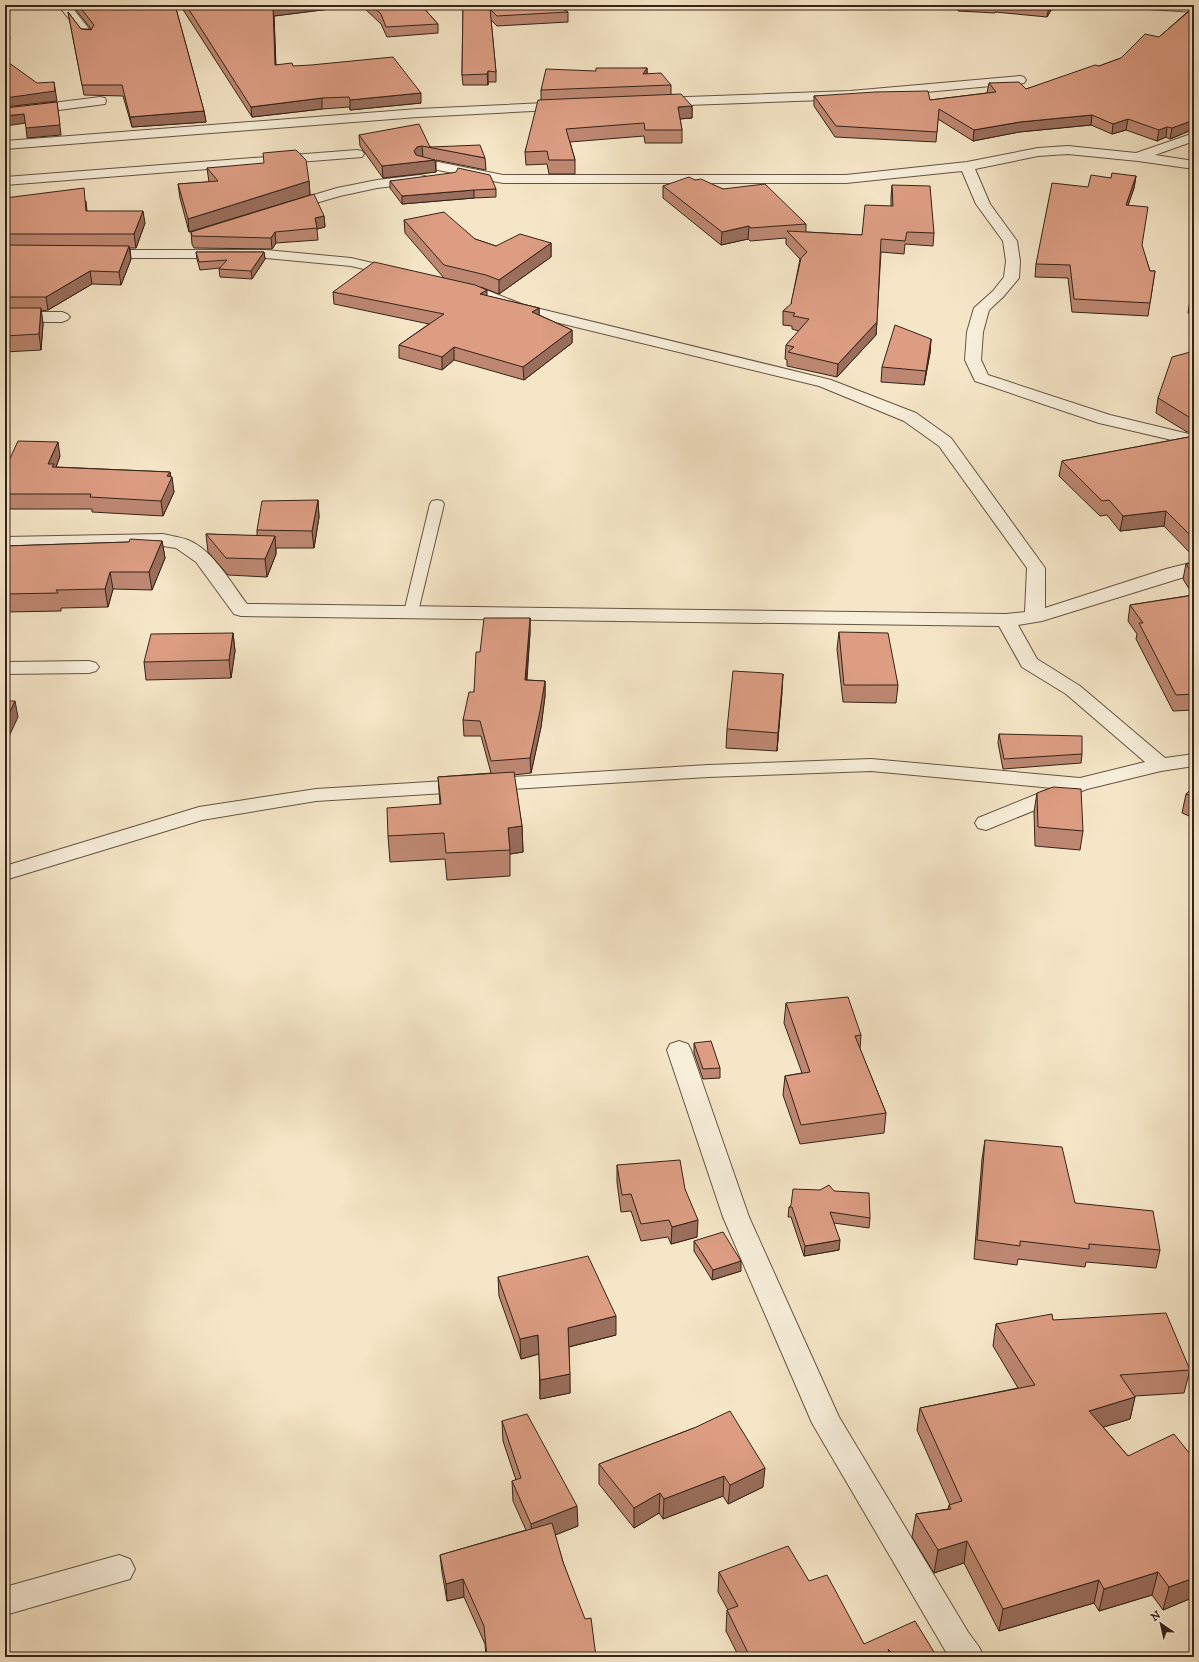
<svg xmlns="http://www.w3.org/2000/svg" width="1199" height="1662" font-family="'IM FELL DW Pica',serif">
<style>
.lines{fill:none;stroke-linecap:round;stroke-linejoin:round}
.lane-casing{stroke:#665444;stroke-width:2}
.street-casing{stroke:#665444;stroke-width:2}
.lane{fill:#f8efdb;fill-rule:evenodd}
.street{fill:#f8efdb;fill-rule:evenodd}
.wall{fill:#bd8771;stroke:#362318}
.shaded-wall{fill:#9a6e5c;stroke:#362318}
.building{fill:#dc9d83;stroke:#362318}
</style>
<rect width="100%" height="100%" fill="#f5e6c7"/>
<filter id="stains"><feTurbulence type="fractalNoise" baseFrequency=".005" numOctaves="4"/><feColorMatrix values="0 0 0 0 .2 0 0 0 0 .09 0 0 0 0 .02 0 0 0 .5 -.17"/></filter>
<radialGradient id="worn" r=".72"><stop offset=".6" stop-color="#630" stop-opacity="0"/><stop offset="1" stop-color="#630" stop-opacity=".3"/></radialGradient>
<g class="lines">
<defs>
<path id="lane" d="M437,500L442,501L444,504L418,612L416,615L411,616L406,615L404,612L430,504L432,501Z"/>
<path id="street" d="M58,5H70L94,35L92,38H84Z
M1126,5L1194,6V12L1132,8L1128,7Z
M1020,76L1024,77L1026,80L1024,83L850,99L659,106L654,105L653,102L654,99L659,98L850,91Z
M100,97L105,98L106,101L105,104L5,117V109Z
M566,102L571,103L572,106L571,109L418,117L5,149V141L418,109Z
M1194,133V141L1155,155L1194,161V169L1138,161L1068,154L1038,156L975,169L990,204L1017,241L1020,261L1019,278L1003,297L989,310L983,332L981,360L988,375L1110,415L1189,434L1194,433V443L1189,444L1099,423L975,381L965,360L967,332L974,308L993,291L1004,277L1006,261L1003,241L976,204L962,171L846,183H503L418,166L416,163L418,160L423,159L503,175H846L967,162L1038,148L1068,146L1136,153Z
M357,150L362,151L364,154L362,157L5,185V177Z
M420,175L425,176L427,179L425,182L377,188L340,196L288,211L283,210L281,207L283,204L337,188L377,180Z
M100,250H266L351,258L403,270L405,273L403,276L398,277L351,266L266,258H100L95,257L93,254L95,251Z
M459,282L486,290L524,305L831,380L916,413L951,438L1045,568V608L1166,569L1194,562V574L1042,621L1018,625L1037,659L1080,686L1165,758L1194,754V766L1161,771L1087,789L986,830L978,828L975,823L978,818L1052,788L871,771L708,777L316,801L202,820L5,880V866L199,807L316,789L708,765L871,759L1080,778L1145,762L1066,694L1022,667L999,626L241,616L234,614L196,562L176,548L163,546L5,549V537L163,534C171,536 180,537 188,540C213,550 231,583 247,604L1006,614L1025,612L1027,568L939,446L904,421L819,386L514,312L476,296L454,290L451,287L454,284Z
M5,312H62L67,314L70,317L67,320L62,322H5Z
M89,661L96,663L99,667L96,671L89,673L5,674V662Z
M679,1041L688,1044L691,1050L749,1217L839,1417L968,1632L979,1647L984,1657H949L812,1423L723,1217L667,1050L670,1044Z
M119,1555L130,1559L135,1569L130,1579L5,1615V1587Z"/>
</defs>
<use href="#lane" class="lane-casing"/>
<use href="#street" class="street-casing"/>
<use href="#lane" class="lane"/>
<use href="#street" class="street"/>
</g>
<path class="wall" d="M5,5H48L8,10L5,8Z
M72,5H175L204,111L206,122L132,127L123,96L84,95L68,12L81,29H91Z
M180,5H421L438,24V33L387,37L381,24L361,5L274,16L276,65L293,66L421,103L350,110V107L322,109L252,117Z
M463,5L568,12V22L497,26L491,20L496,72V82H488V85H463L462,75Z
M959,5H1054L1047,17L995,12V13L958,11Z
M1194,5V129L1170,139L1166,137L1157,141L1126,130L1112,134L1091,125L1019,132L973,141L938,119L936,142L835,137L814,106V96L930,100L987,93L989,83L1026,89L1099,66L1121,58L1159,37L1193,7Z
M647,68V73L671,85V94L692,106V118L680,119L682,130V143H645L644,136L570,142L575,160V174H549L547,164L526,165L525,152L541,100V90L596,71Z
M359,135L430,147L485,158L486,170L436,160V172L383,178L360,146Z
M207,168L309,181L310,195L189,232L180,198L178,184L209,182Z
M1136,176L1134,188L1128,205L1150,271H1155L1148,316L1072,312L1068,278L1035,277L1036,264L1088,187L1111,178Z
M695,180L723,189L806,224V232L862,235L891,206V197L892,185L934,233L933,246L905,244L904,254L881,252L876,335L837,377L787,366V360L785,359L786,345L799,331L792,329V326L783,325V311L791,305L800,259L786,244V238L750,241L748,239L721,245L663,198V186Z
M390,181L496,189V197L474,198L402,204L390,188Z
M5,198L86,201L87,211L145,223L136,248H130L131,259L121,285L92,284L48,310L41,311L43,324L41,350L5,352Z
M324,216L325,227L317,229L318,240L276,243L272,249L194,248L192,244L191,232Z
M404,220L475,239L496,246L551,243V257L499,294L486,289L481,287L487,296L539,308V315L572,330V343L524,380L454,360L442,370L399,358V345L429,324L334,304L333,292L444,278L405,233Z
M196,252H264L265,259L252,279L220,277L219,269L220,268L200,270L197,259Z
M1194,288V314L1188,313L1190,300Z
M931,339L930,353L924,385L881,382L882,367Z
M1194,351V432H1187L1156,413L1158,398Z
M1194,436V557L1164,526L1120,531L1107,515L1100,516L1059,476L1062,461Z
M60,456L56,467L170,472L174,492L163,516L92,512V509H5V467Z
M318,500L319,517L314,548H276V554L267,577L228,575L208,552L206,534L257,536V530Z
M162,541L165,558L152,590L113,589L108,607L61,608V611L5,612V546L129,542Z
M1194,563V710L1173,711L1136,639L1137,634L1128,621L1130,605L1193,595L1183,579L1186,564Z
M530,618V633L527,680L545,681V696L541,727L531,773L514,775L522,826L523,852L510,854V876L447,880L445,859L390,862L388,836L440,804L438,777L491,773L481,736H464L463,720L474,692L480,652Z
M839,632L898,685L896,703L843,702L837,649Z
M233,633L235,651L231,678L146,680L144,662Z
M782,692L777,751L726,748L727,729Z
M999,734L1082,754L1081,763L1003,769L998,743Z
M1194,786V818L1182,813L1186,794Z
M1037,793L1083,831L1080,850L1035,846L1034,812Z
M786,1003L861,1035L860,1049L886,1113L884,1133L800,1144L783,1095L785,1076L802,1073L784,1023Z
M694,1043L720,1068V1078L703,1079L694,1053Z
M985,1140L1075,1203L1160,1250L1156,1268L1086,1262L1085,1267L1018,1259L1017,1265L974,1259L982,1159Z
M617,1165L685,1189L697,1237L671,1244L668,1237L641,1241L631,1211L621,1212L617,1182Z
M820,1190L834,1191L870,1218L869,1228L834,1223L839,1250L804,1256L791,1217H788L789,1207Z
M694,1241L741,1271L712,1280L694,1251Z
M498,1277L616,1335L569,1347L570,1393L540,1399L539,1354L521,1359L499,1296Z
M1053,1320L1190,1370L1184,1393L1135,1396L1130,1419L1103,1427L1128,1456L1194,1459V1597L1163,1610L1152,1595L1099,1611L1094,1603L999,1631L964,1563L934,1573L912,1537L916,1514L948,1509L949,1505H950L917,1430L920,1408L1018,1388L993,1346L996,1324Z
M502,1421L578,1526L555,1535L563,1562L596,1657H486L485,1644L464,1597L447,1601L442,1572L440,1555L526,1530L513,1501L512,1481L516,1480L503,1441Z
M694,1428L763,1487L728,1504L723,1496L663,1519L659,1513L634,1528L599,1484V1464Z
M719,1572L809,1581L864,1644L935,1656L937,1657H739L726,1631L727,1610H728L718,1592Z"/>
<path class="shaded-wall" d="M7,5H48L8,10Z
M281,5H361L274,16L276,75L275,65L273,6Z
M1049,5H1054L1047,17L1049,6Z
M9,30L10,39L5,40V31Z
M647,68V79L643,74Z
M488,71V85L487,74Z
M54,82L57,101L5,107V98Z
M421,93V103L350,110V100Z
M322,98V109L252,117L251,107Z
M57,102L61,135L27,138L26,128Z
M692,106V118L678,119V107Z
M204,111L206,122L132,127L130,117Z
M24,114L26,123L5,126V116Z
M1092,115L1091,125L1019,132L973,141L974,130L1020,122Z
M1128,119L1126,130L1112,134L1113,124Z
M1194,120V129L1170,139L1172,128Z
M1167,127L1166,137L1157,141L1159,130Z
M422,146L423,158L418,159L414,151L417,147Z
M435,160L436,172L383,178L382,166Z
M1136,176L1134,188L1124,217L1126,205Z
M309,181L310,195L189,232L188,219Z
M474,190V198L402,204V196Z
M143,211L145,223L136,248L134,234Z
M324,216L325,227L317,229L315,218Z
M749,226L748,239L721,245L722,232Z
M275,232L276,243L272,249L271,238Z
M551,243V257L499,294V280Z
M129,246L131,259L121,285L119,272Z
M264,252L265,259L252,279L251,271Z
M90,271L92,284L48,310L46,297Z
M487,290V302L480,294Z
M41,308L43,324L41,350L39,334Z
M539,308V320L532,312Z
M877,322L876,335L837,377L838,364Z
M572,330V343L524,380L523,367Z
M931,339L930,353L924,385L926,371Z
M454,347V360L442,370V357Z
M58,442L60,456L55,470L48,464Z
M170,472L171,479L172,477L174,492L163,516L161,501L167,476Z
M318,500L319,517L314,548L312,531Z
M1166,511L1164,526L1120,531L1123,516Z
M275,536L276,554L267,577L265,559Z
M162,541L165,558L152,590L149,572Z
M110,572L113,589L108,607L105,589Z
M530,618V633L525,696V680Z
M233,633L235,651L231,678L229,660Z
M783,674L782,692L777,751L778,733Z
M545,681V696L541,727L531,773L530,758Z
M15,701L18,717L5,745V722Z
M522,826L523,852L510,854L508,828Z
M698,1220L697,1237L671,1244L672,1227Z
M840,1240L839,1250L804,1256L805,1246Z
M741,1261V1271L712,1280L713,1270Z
M616,1316V1335L568,1347V1328Z
M538,1335L539,1354L521,1359L520,1339Z
M570,1374V1393L540,1399V1380Z
M1135,1397L1130,1419L1084,1433L1089,1411Z
M765,1468L763,1487L728,1504L730,1485Z
M724,1476L723,1496L663,1519L664,1499Z
M660,1493L659,1513L634,1528V1508Z
M577,1506L578,1526L532,1544L531,1524Z
M967,1541L964,1563L934,1573L938,1550Z
M1158,1572L1152,1595L1099,1611L1104,1589Z
M1194,1578V1597L1163,1610L1169,1587Z
M463,1579L464,1597L447,1601L446,1584Z
M1099,1580L1094,1603L999,1631L1003,1609Z"/>
<path class="building" d="M78,5H175L204,111L130,117L122,85H82L68,12L81,29L91,30L94,25Z
M186,5H281L273,6L275,65L292,63L293,66L311,65L393,57L421,93L350,100L349,97L322,98L251,107Z
M371,5H421L438,24L386,27L381,14Z
M463,5H557L568,12L497,16L490,9L496,72L488,71L487,74L462,75Z
M1194,7V120L1172,128L1167,127L1159,130L1128,119L1113,124L1092,115L1020,122L974,130L939,109L937,132L836,126L814,96L875,92L928,91L930,100L996,92L989,83L1019,82L1026,89L1095,65L1099,66L1121,58L1145,34L1159,37Z
M5,19L9,30L5,31Z
M5,60L37,83L54,82L55,91L5,98Z
M596,68H647L643,74L661,73L671,85L541,90L546,69L596,71Z
M681,94L692,106L678,107L682,130H645L644,123L566,129L575,160H549L547,151L525,152L538,100Z
M57,102L60,125L26,128L24,114L5,116V108Z
M419,124L430,147L480,145L485,158L422,146L417,147L414,151L416,155L435,160L382,166L359,135Z
M296,150L306,160L309,181L188,219L178,184L218,181L207,168L264,163L263,153Z
M458,168L490,175L496,189L474,190L402,196L390,181L451,173L456,172Z
M1112,173L1136,176L1126,205L1148,207L1142,245L1150,271H1155L1150,303L1074,299L1070,265L1036,264L1052,183L1088,187L1091,175L1111,178Z
M689,177L695,180L701,179L723,189L765,184L806,224L750,228L749,226L722,232L663,186Z
M892,185L930,186L934,233L907,232L905,241L881,239L877,322L838,364L788,352L794,347L786,345L809,319L793,316L795,313L783,311L792,303H791L801,258L807,252L787,231L862,235L865,205L893,206Z
M84,188L86,211H143L134,234H5V198Z
M314,194L324,216L315,218L317,228L275,232L271,238L192,236L191,232Z
M444,212L475,239L496,246L520,234L551,243L499,280L486,275L444,265L404,220Z
M5,245L129,246L119,272L90,271L46,297H5Z
M196,252H264L251,271L219,269L227,260L199,262Z
M374,262L475,285L487,290L480,294L539,308L532,312L572,330L523,367L454,347L442,357L399,345L444,314L333,292Z
M1194,288V300H1190Z
M5,308H41L39,334L5,336Z
M895,325L931,339L926,371L882,367Z
M1194,351V417H1189L1158,398L1172,357Z
M1194,436V539L1166,511L1123,516L1109,500L1102,501L1062,461Z
M18,441L58,442L48,464H54L52,467L170,472L167,476L172,477L161,501L90,497L91,494H5V467H6Z
M318,500L312,531L257,530L262,501Z
M206,534L275,536L265,559L226,558Z
M130,539L162,541L149,572H110L105,589L56,590L58,593L5,594V546L129,542Z
M1194,563V576L1186,564Z
M1194,595V694L1176,695L1139,623H1143L1130,605Z
M484,618H530L525,680L545,681L540,711L530,758L491,761L480,721L463,720L469,692H474L476,652H480Z
M839,632L888,633L898,685H844Z
M233,633L229,660L144,662L151,634Z
M733,671L783,674L778,733L727,729Z
M5,701H15L5,722Z
M999,734L1082,736V754L1004,759Z
M514,772L522,826L508,828L510,850L446,853L444,833L388,836L387,808L441,804L438,777Z
M1194,786V797L1186,794Z
M1053,787L1081,789L1083,831L1038,827L1037,793Z
M848,997L861,1035L855,1036L886,1113L801,1125L785,1076L810,1072L786,1003Z
M711,1041L720,1068L703,1069L694,1043Z
M985,1140L1062,1147L1075,1203L1153,1211L1160,1250L1089,1244V1249L1020,1241V1246L977,1240Z
M680,1160L685,1189L698,1220L672,1227L669,1220L641,1224L631,1194L622,1195L617,1165Z
M829,1185L834,1191L869,1193L870,1218L830,1212L840,1240L805,1246L792,1207H789L791,1205L793,1189L820,1190Z
M723,1232L741,1261L713,1270L694,1241Z
M588,1256L616,1316L568,1328L570,1374L540,1380L538,1335L520,1339L498,1277Z
M1166,1313L1190,1370L1120,1375L1135,1397L1089,1411L1128,1456L1174,1434L1194,1459V1578L1169,1587L1158,1572L1104,1589L1099,1580L1003,1609L967,1541L938,1550L916,1514L951,1509L949,1505L962,1501L920,1408L1035,1385L996,1324L1052,1314L1053,1320Z
M730,1411L765,1468L730,1485L724,1476L664,1499L660,1493L634,1508L599,1464L694,1428Z
M527,1414L577,1506L531,1524L512,1481L521,1478L502,1421Z
M552,1523L563,1562L585,1619L591,1618L596,1657H487L484,1626L463,1579L446,1584L440,1555Z
M788,1546L809,1581L827,1575L864,1644L915,1621L937,1657H896L888,1649L891,1657H750L727,1610L738,1606L719,1572Z"/>
<rect width="1199" height="1662" fill="none" stroke="#f5e6c7" stroke-width="20"/>
<rect x="6" y="6" width="1187" height="1650" fill="none" stroke="#362318" stroke-width="2"/>
<rect x="10" y="10" width="1179" height="1642" fill="none" stroke="#362318"/>
<g transform="translate(1161 1624) rotate(326)" stroke="#f8efdb" stroke-width="3" paint-order="stroke">
<path d="M0-3L7 15L0 10L-7 15Z" fill="#362318"/>
<text y="-6" font-size="11" font-weight="bold" text-anchor="middle" fill="#362318">N</text>
</g>
<rect width="100%" height="100%" filter="url(#stains)"/>
<rect width="100%" height="100%" fill="url(#worn)"/>
</svg>
